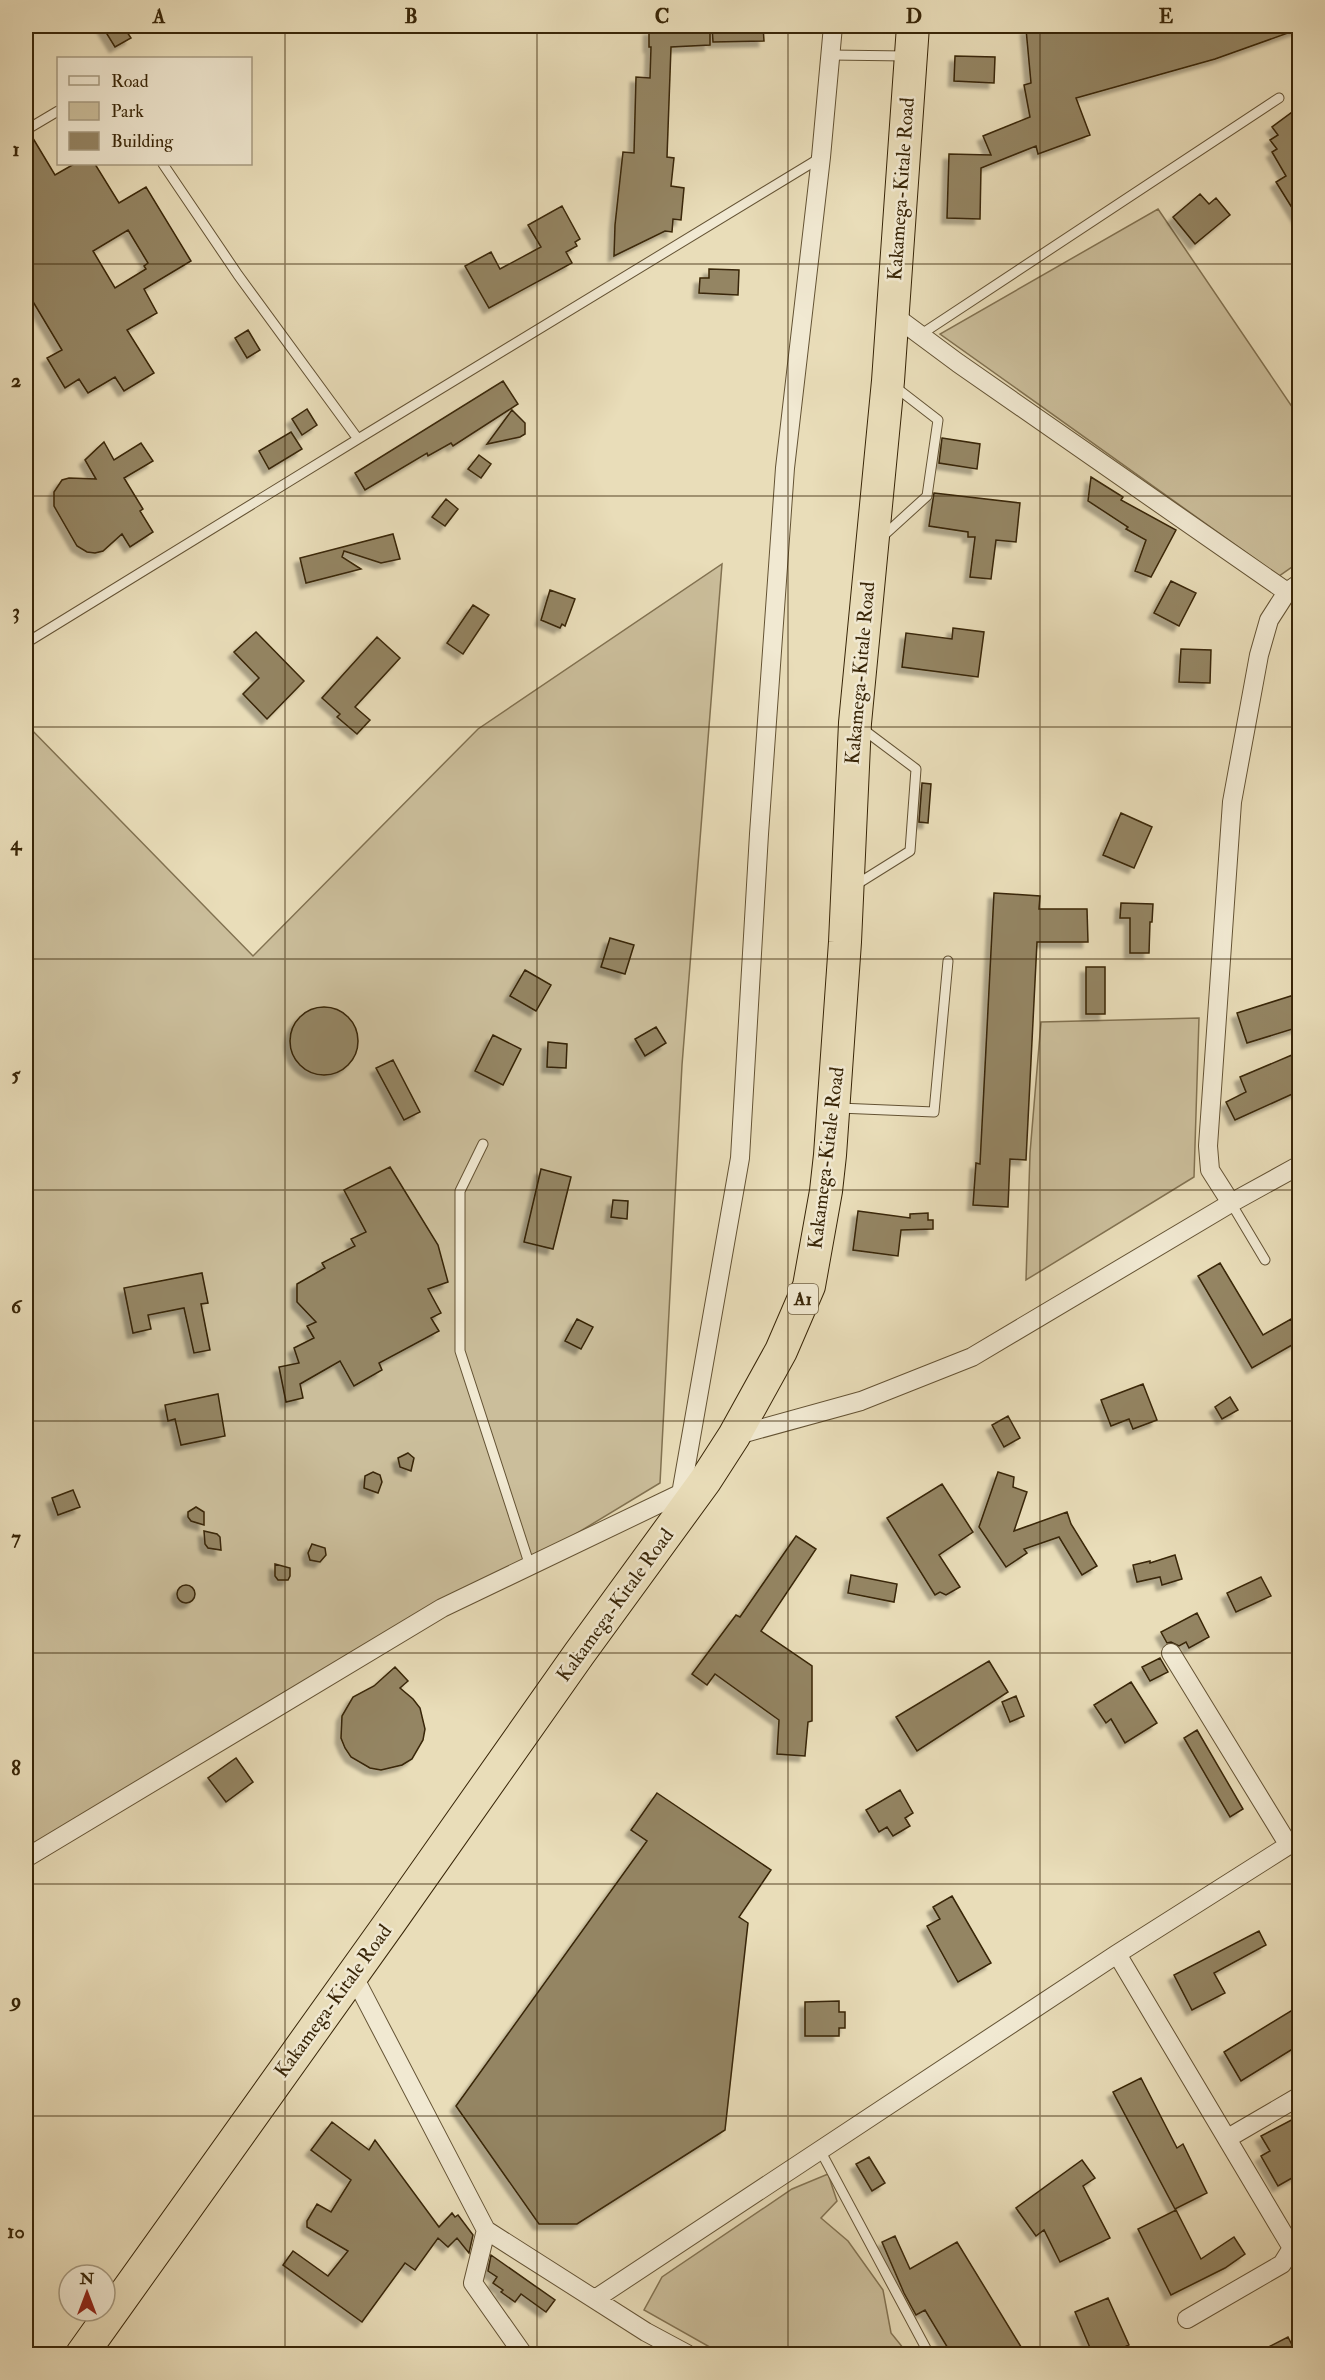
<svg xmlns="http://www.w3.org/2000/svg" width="1325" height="2380" font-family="'IM FELL Double Pica',serif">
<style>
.green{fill:#cbbe9b;stroke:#827251;stroke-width:1.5}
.building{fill:#948564;stroke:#382507;stroke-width:1.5;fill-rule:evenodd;filter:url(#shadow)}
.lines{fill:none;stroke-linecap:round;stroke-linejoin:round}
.service-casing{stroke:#645334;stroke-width:11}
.minor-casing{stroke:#645334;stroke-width:20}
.trunk-casing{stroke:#382507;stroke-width:34}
.service{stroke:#f1e9d2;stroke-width:9}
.minor{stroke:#f1e9d2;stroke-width:18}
.trunk{stroke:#e9ddb9;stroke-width:32}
.grid{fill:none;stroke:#382507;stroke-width:1.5;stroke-opacity:0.55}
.labels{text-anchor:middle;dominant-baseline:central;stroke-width:5;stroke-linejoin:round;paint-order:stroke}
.shield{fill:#f1e9d2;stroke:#706044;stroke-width:1.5}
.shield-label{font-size:18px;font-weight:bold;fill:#382507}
.street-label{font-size:20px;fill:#382507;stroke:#f1e9d2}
.neatline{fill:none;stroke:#382507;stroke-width:2}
.grid-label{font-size:20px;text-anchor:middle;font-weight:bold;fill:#382507}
</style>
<defs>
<filter id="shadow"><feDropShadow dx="-5.5" dy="5.5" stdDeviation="1.5" flood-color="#0004"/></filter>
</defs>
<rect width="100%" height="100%" fill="#e9ddb9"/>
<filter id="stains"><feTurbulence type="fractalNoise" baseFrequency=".00333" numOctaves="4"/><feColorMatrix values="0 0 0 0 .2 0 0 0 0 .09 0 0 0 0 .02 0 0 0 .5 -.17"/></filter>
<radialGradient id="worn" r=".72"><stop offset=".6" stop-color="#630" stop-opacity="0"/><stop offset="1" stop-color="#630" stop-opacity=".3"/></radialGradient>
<path class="green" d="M1158,209L1299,417V562L1279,576L940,334Z
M722,564L682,1065L660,1483L26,1866V724L253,956L478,729Z
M1199,1018L1194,1177L1026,1280L1030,1153L1041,1022Z
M828,2174L837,2201L821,2218L848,2241L883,2290L891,2333L908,2354H722L644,2310L662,2277L792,2189Z"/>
<path class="building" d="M102,26H123L131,38L115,47Z
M712,26H763L764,41L713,42Z
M1064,26H1299V29L1215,59L1076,98L1090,135L1038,154L1036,146L981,168L980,219L947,218L949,154L991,155L983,136L1030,117L1024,85L1031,83L1026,29Z
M710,28V45L671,47L667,157L674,158L671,186L684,188L681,220L673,219L672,232L665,231L614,256L615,225L623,152L634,153L636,77L650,78L651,47H649V30Z
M955,56L995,57L994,83L954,81Z
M1299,107V219L1276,182L1286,176L1272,152L1277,149L1270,140L1278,135L1272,127Z
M31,135L55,175L74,164H95L119,203L146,187L191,261L144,289L157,313L127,330L154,373L124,391L115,377L88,393L79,379L65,388L47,358L62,350L26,290V137ZM128,230L148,263L144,266L146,269L115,288L93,251Z
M1200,194L1209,204L1216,198L1230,215L1195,244L1173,217Z
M562,206L580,239L575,242L577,246L566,252L572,263L489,308L465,266L491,252L500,269L541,247L528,225Z
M709,269L739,270L738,295L699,293L700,278H709Z
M248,330L260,350L247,358L235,338Z
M503,381L518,404L453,446L451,443L428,456L427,453L365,490L355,473Z
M307,409L317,425L302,435L292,419Z
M512,410L525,423V434L520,437L487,444Z
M291,432L302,449L269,469L259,451Z
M942,438L980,444L977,469L939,463Z
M104,442L114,460L141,443L153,461L124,478L143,509L140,511L153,532L130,547L122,534L103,551L95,553L87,552L77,546L54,506V492L62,480L69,478L96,479L85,460Z
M479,455L491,464L481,478L468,469Z
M1091,477L1123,497L1121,500L1176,530L1151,577L1135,571L1146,540L1126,529L1128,527L1088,501Z
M934,493L1020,503L1016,542L996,540L991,579L970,577L975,537H968V532L929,526Z
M446,499L458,509L445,526L432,517Z
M393,534L400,559L381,563L344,551L342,557L361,569L306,583L300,558Z
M1171,581L1196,593L1179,626L1154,613Z
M550,590L575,599L565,626L562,624L560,628L541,620Z
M473,605L489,615L463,654L447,643Z
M953,628L984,632L978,677L902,667L906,633L952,639Z
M256,632L304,681L267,719L243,694L259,678L234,652Z
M377,637L400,658L355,707L370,720L357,734L337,717L340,714L322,698Z
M1181,649L1211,650L1210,683L1179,682Z
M922,783L931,784L928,823L919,822Z
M1121,813L1152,827L1134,868L1103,855Z
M994,893L1040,896L1039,909H1087L1088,942H1037L1026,1160L1010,1159L1008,1207L973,1205L976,1163L980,1164Z
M1121,903L1153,904L1152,922H1150L1149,953H1130V918H1120Z
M610,938L634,945L625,974L601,967Z
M1086,967H1105V1014H1086Z
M525,970L551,985L536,1011L510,996Z
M1294,995L1299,1014V1027L1247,1043L1237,1013Z
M290 1041a34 34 0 1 1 68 0a34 34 0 1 1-68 0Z
M656,1027L666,1043L645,1056L635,1039Z
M493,1035L521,1049L503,1085L475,1071Z
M548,1042L567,1044L566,1068L547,1067Z
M1299,1052V1091L1235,1120L1226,1102L1246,1092L1240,1077Z
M393,1060L420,1112L404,1120L376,1068Z
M390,1167L438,1245L448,1282L428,1289L441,1313L431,1318L439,1331L379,1363L382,1370L354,1386L340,1361L300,1384L303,1398L286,1402L279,1367L299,1363L294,1348L314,1338L307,1326L316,1322L297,1302V1284L325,1268L322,1263L355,1246L351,1239L366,1232L344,1190Z
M541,1169L571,1177L553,1249L524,1242Z
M613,1200L628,1201L627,1219L611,1217Z
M858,1211L910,1218V1214L928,1213V1220H933V1229L901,1230L898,1256L853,1250Z
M1220,1263L1263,1335L1291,1319L1299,1333V1341L1252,1368L1198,1276Z
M202,1273L208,1303L201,1304L210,1350L194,1353L184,1308L148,1315L151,1329L133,1333L124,1288Z
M577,1319L593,1327L581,1349L565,1341Z
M1143,1384L1157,1420L1133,1429L1129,1419L1111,1426L1101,1400Z
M218,1394L225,1436L181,1445L175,1419L168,1421L165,1405Z
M1230,1397L1238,1410L1222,1419L1215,1407Z
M1008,1416L1020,1438L1004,1447L992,1425Z
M408,1453L414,1458L411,1471L400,1467L398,1458Z
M373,1472L380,1475L382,1482L378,1493L364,1488L365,1476Z
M998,1472L1014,1477L1013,1487L1027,1492L1014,1531L1067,1512L1071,1524L1097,1566L1082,1575L1059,1537L1024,1549L1027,1553L1006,1567L979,1527Z
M942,1484L973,1532L939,1555L960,1587L946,1595L940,1592L935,1595L887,1518Z
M73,1490L80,1507L58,1515L52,1498Z
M196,1507L204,1512V1525L191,1521L188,1517V1512Z
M204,1531L217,1534L220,1537L221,1550L208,1548L205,1544Z
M796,1536L816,1549L761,1631L812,1666V1721L808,1722L805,1756L777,1754L779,1720L715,1674L707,1685L692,1674L736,1615L740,1617Z
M312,1544L325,1548L326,1555L320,1562L310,1560L308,1553Z
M1175,1555L1182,1579L1162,1585L1160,1577L1137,1582L1133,1565L1150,1561V1563Z
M275,1564L290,1568V1576L288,1580H278L275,1576Z
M851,1575L897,1584L894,1602L848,1593Z
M1261,1577L1271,1596L1236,1612L1227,1593Z
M177 1594a9 9 0 1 1 18 0a9 9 0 1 1-18 0Z
M1197,1613L1209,1637L1189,1648L1186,1642L1179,1646L1171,1642L1167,1643L1161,1632Z
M1160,1658L1168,1672L1150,1681L1142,1667Z
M989,1661L1008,1692L917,1751L896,1717Z
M395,1667L408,1681L400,1688L413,1699L420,1708L425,1729L423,1740L412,1759L402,1765L381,1770L370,1768L351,1757L345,1748L341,1738L342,1716L353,1697L374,1686Z
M1131,1682L1157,1723L1125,1743L1111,1719L1106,1723L1094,1705Z
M1016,1696L1024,1716L1010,1722L1002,1702Z
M1197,1730L1243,1809L1230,1817L1184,1738Z
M236,1758L253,1782L226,1802L208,1778Z
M900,1790L913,1813L905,1818L910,1826L893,1836L887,1827L879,1832L866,1810Z
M657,1793L771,1870L739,1917L748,1923L725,2130L577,2224H539L456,2106L647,1841L631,1830Z
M952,1896L991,1963L958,1982L927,1926L940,1919L933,1907Z
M1259,1931L1266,1945L1214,1973L1225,1993L1192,2010L1174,1975Z
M839,2001V2012H845V2028H839V2036H805V2002Z
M1299,2006V2045L1241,2081L1224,2052Z
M1141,2078L1177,2148L1183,2144L1207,2193L1175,2209L1113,2092Z
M1299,2116V2174L1278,2186L1261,2156L1270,2151L1261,2136Z
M332,2122L369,2150L375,2140L439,2227L452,2213L455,2217L458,2215L473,2235L469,2253L457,2238L448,2247L438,2238L415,2270L405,2263L362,2322L283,2265L293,2251L328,2276L348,2251L307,2227V2221L317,2204L331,2212L351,2180L311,2150Z
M869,2157L885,2183L872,2191L856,2164Z
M1082,2160L1095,2178L1083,2186L1110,2238L1060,2262L1044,2230L1036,2236L1016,2208Z
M1176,2210L1201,2259L1234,2237L1245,2254L1225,2268L1171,2295L1138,2229Z
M895,2236L910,2269L957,2242L1026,2355H952L925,2310L916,2315L904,2293L882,2242Z
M491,2255L555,2300L546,2312L521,2294L515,2302L501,2292L503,2290L493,2283L497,2277L488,2271Z
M1108,2298L1129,2345L1107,2355H1093L1075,2312Z
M1288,2337L1297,2355H1253Z"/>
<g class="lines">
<defs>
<path id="service" d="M831,55L906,56
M26,130L58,111
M920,335L1279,98
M358,439L820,158
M882,537L927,496L938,420L894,386
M26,643L358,439L238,275L163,164
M854,886L910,851L916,769L860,727
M839,1108L934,1112L948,961
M483,1144L460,1191V1351L530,1566
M1231,1203L1265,1260
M820,2150L929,2354"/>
<path id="minor" d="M892,314L958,363L1287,592
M1231,1203L1210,1170L1208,1146L1232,802L1259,655L1269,620L1287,592L1300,583
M734,1436L861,1401L972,1357L1231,1203L1300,1165
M681,1494L740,1158L759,834L785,468L821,157L833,26
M1171,1653L1288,1844
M26,1858L442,1608L692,1488
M1117,1954L1292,2248L1282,2264L1187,2319
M352,1973L486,2230L646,2332L687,2354
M1228,2138L1300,2096
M486,2230L473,2283L523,2354
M595,2299L1117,1954L1300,1838"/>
<path id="trunk" d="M82,2354L391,1921L579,1654L705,1481L734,1436L781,1351L809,1286L826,1191L830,1155L845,942L855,723L888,381L913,26"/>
</defs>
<use href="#service" class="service-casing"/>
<use href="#minor" class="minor-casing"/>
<use href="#trunk" class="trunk-casing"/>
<use href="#service" class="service"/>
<use href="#minor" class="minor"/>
<use href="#trunk" class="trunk"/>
</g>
<path class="grid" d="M285,26V2354M537,26V2354M788,26V2354M1040,26V2354M26,264H1300M26,496H1300M26,727H1300M26,959H1300M26,1190H1300M26,1421H1300M26,1653H1300M26,1884H1300M26,2116H1300"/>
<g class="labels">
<rect class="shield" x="788" y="1284" width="30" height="30" rx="4.5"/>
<g class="shield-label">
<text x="803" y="1299">A1</text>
</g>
<g class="street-label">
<text transform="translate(901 189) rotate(-86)">Kakamega-Kitale Road</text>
<text transform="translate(860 673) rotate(-85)">Kakamega-Kitale Road</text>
<text transform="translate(826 1158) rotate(-83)">Kakamega-Kitale Road</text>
<text transform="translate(615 1605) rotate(-54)">Kakamega-Kitale Road</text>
<text transform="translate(333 2001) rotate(-54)">Kakamega-Kitale Road</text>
</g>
</g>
<rect width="1325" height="2380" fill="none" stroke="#e9ddb9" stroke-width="66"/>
<rect x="57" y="57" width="195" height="108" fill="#f1e9d2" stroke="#a79b81" stroke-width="1.5"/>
<rect x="69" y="76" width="30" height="9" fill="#f1e9d2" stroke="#a79b81" stroke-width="1.5"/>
<text x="111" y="87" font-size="18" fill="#382507">Road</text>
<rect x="69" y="102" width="30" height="18" fill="#cbbe9b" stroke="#a79b81" stroke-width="1.5"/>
<text x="111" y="117" font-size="18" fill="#382507">Park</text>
<rect x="69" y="132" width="30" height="18" fill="#948564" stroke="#a79b81" stroke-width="1.5"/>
<text x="111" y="147" font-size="18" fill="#382507">Building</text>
<g transform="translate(87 2293)"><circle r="28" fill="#f1e9d2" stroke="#a79b81" stroke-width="1.5"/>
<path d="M0-4.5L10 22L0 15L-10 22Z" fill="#8f2418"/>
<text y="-9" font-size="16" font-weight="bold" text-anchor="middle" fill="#382507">N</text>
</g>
<rect x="33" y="33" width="1259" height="2314" class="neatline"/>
<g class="grid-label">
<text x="159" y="23">A</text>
<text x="411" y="23">B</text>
<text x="662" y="23">C</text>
<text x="914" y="23">D</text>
<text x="1166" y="23">E</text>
<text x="16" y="156">1</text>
<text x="16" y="387">2</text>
<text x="16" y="618">3</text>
<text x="16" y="850">4</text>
<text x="16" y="1081">5</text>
<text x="16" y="1313">6</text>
<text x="16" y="1544">7</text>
<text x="16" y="1775">8</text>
<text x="16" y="2007">9</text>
<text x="16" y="2238">10</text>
</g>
<rect width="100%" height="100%" filter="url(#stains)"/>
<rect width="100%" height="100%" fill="url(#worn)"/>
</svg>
